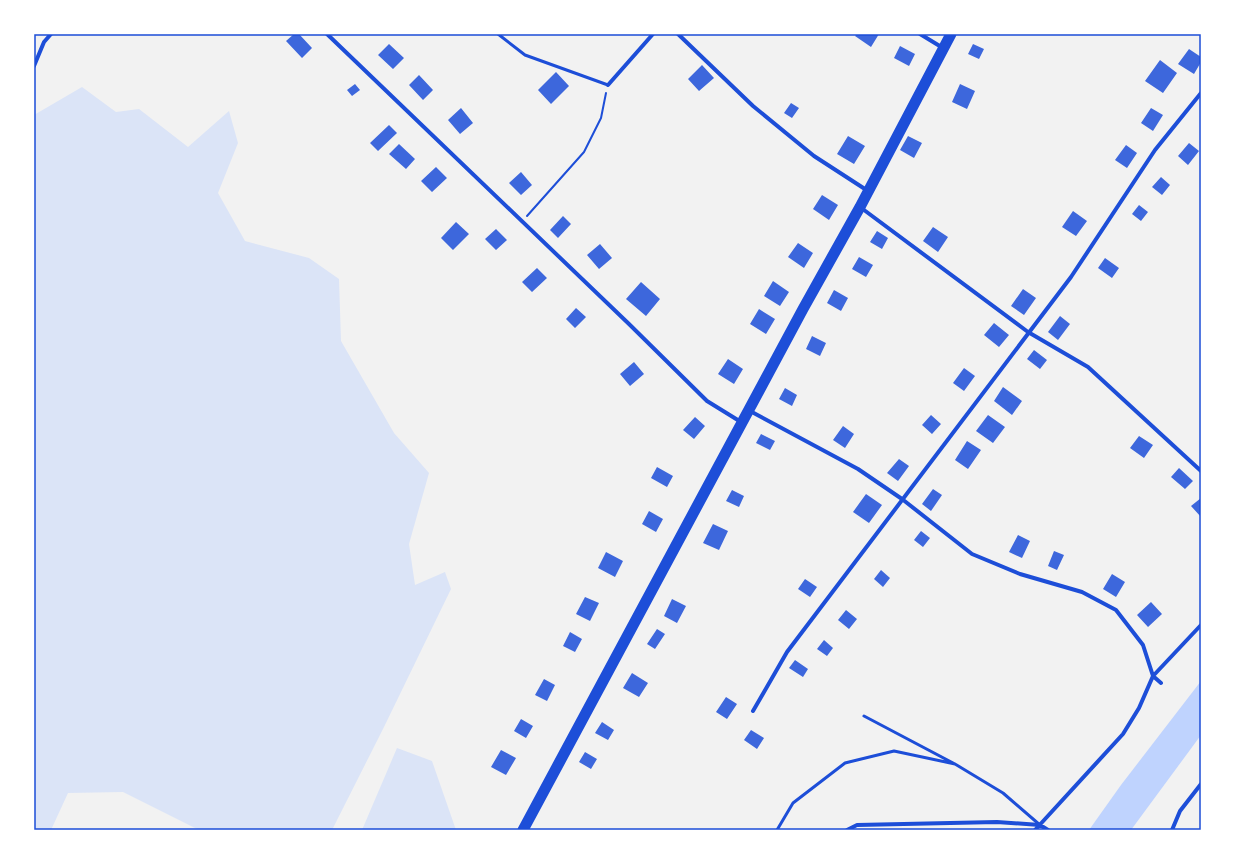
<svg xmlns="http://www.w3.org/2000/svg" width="1235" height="864" font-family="'Open Sans',sans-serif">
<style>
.green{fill:#dbe4f7}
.water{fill:#bfd3fe}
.building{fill:#3d67dc}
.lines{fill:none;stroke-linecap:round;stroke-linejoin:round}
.path{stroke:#1d4ed8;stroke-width:2}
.service{stroke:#1d4ed8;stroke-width:3}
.minor{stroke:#1d4ed8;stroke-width:4}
.trunk{stroke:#1d4ed8;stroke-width:11}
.neatline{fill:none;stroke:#1d4ed8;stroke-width:1.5}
</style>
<rect width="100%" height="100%" fill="#f2f2f2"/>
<path class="green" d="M82,87L116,112L139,109L188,147L229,111L238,143L218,193L245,241L309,258L339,279L341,341L394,433L429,473L409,544L415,585L445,572L451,589L383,729L332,830H199L123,792L68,793L51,830H34V115Z
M397,748L432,761L456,830H362Z"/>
<path class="water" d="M1201,681V735L1131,830H1089L1121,785Z"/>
<path class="building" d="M294,34H299L312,48L302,58L286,41Z
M857,34H879L871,47L855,36Z
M389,44L404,58L393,69L378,55Z
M973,44L984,49L979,59L968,54Z
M900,46L915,54L909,66L894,58Z
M1189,49L1201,57V62L1194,74L1178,64Z
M1160,60L1177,73L1163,93L1145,81Z
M702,65L714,78L699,91L688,79Z
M556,72L569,86L551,104L538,90Z
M419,75L433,90L423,100L409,85Z
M355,84L360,90L352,96L347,90Z
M960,84L975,91L967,109L952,102Z
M791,103L799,108L792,118L784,113Z
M461,108L473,123L460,134L448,120Z
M1151,108L1163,115L1153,131L1141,123Z
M389,125L397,133L378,151L370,143Z
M848,136L865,146L854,164L837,154Z
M908,136L922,143L914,158L900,150Z
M1189,143L1199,151L1188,165L1178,156Z
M399,144L415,159L406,169L389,154Z
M1126,145L1137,153L1127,168L1115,160Z
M436,167L447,178L432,192L421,181Z
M521,172L532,185L521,195L509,183Z
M1161,177L1170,185L1162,195L1152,187Z
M822,195L838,205L829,220L813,209Z
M1139,205L1148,212L1141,221L1132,214Z
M1073,211L1087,221L1076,236L1062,227Z
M563,216L571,224L558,238L550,230Z
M456,222L469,234L453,250L441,238Z
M933,227L948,237L938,252L923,241Z
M496,229L507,240L496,250L485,239Z
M877,231L888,238L882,249L870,242Z
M798,243L813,253L804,268L788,257Z
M600,244L612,258L599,269L587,255Z
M859,257L873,265L866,277L852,269Z
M1105,258L1119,268L1112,278L1098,268Z
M537,268L547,278L532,292L522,282Z
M773,281L789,292L780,306L764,296Z
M641,282L660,299L646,316L626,299Z
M1023,289L1036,298L1024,315L1011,306Z
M834,290L848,298L841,311L827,303Z
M576,308L586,317L575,328L566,319Z
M759,309L775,319L766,334L750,324Z
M1060,316L1070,324L1058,340L1048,332Z
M994,323L1009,335L999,347L984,335Z
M812,336L826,343L820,356L806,349Z
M1034,350L1047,360L1040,369L1027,359Z
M728,359L743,369L734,384L718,374Z
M634,362L644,374L630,386L620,374Z
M964,368L975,376L964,391L953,383Z
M1003,387L1022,401L1012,415L994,401Z
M785,388L797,395L792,406L779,399Z
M931,415L941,424L932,434L922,425Z
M988,415L1005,427L993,443L976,431Z
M695,417L705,426L694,439L683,430Z
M843,426L854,434L845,448L833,440Z
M761,434L775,441L770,450L756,443Z
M1139,436L1153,445L1144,458L1130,448Z
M967,441L981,450L968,469L955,460Z
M899,459L909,466L898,481L887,473Z
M657,467L673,476L667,487L651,478Z
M1179,468L1193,481L1185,489L1171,477Z
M933,489L942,495L931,511L922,504Z
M732,490L744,496L739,507L726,501Z
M866,494L882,505L869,523L853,512Z
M1201,498V517L1191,506Z
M649,511L663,519L656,532L642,524Z
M713,524L728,531L719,550L703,543Z
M921,531L930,538L923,547L914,540Z
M1018,535L1030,541L1022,558L1009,552Z
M1054,551L1064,555L1057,570L1048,566Z
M606,552L623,561L615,577L598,568Z
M881,570L890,578L883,587L874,579Z
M1112,574L1125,582L1116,597L1103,589Z
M805,579L817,587L810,597L798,589Z
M585,597L599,603L590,621L576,614Z
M672,599L686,606L677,623L664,616Z
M1151,602L1162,614L1148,627L1137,615Z
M846,610L857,619L849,629L838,620Z
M657,629L665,634L655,649L647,644Z
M570,632L582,639L575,652L563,646Z
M824,640L833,648L827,656L817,649Z
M795,660L808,669L803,677L789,668Z
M632,673L648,683L639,697L623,688Z
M544,679L555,685L547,701L535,695Z
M726,697L737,704L727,719L716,712Z
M521,719L533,726L526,738L514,731Z
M602,722L614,730L608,740L595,733Z
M751,730L764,738L757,749L744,740Z
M501,750L516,758L506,775L491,767Z
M585,752L597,759L591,769L579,762Z"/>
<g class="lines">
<path class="path" d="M527,216L584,152L601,118L606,93"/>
<path class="service" d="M498,34L525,55L608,85
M864,716L955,764L1003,793L1040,825
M777,830L793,803L845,763L894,751L955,764"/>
<path class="minor" d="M327,34L629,324L707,401L741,422
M678,34L753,106L814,156L868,191
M920,34L943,48
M34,66L44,42L51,34
M608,85L653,34
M860,207L1028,332L1088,367L1201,471
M750,411L858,469L902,499L972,554L1020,574L1082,592L1116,610L1143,645L1153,676L1161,683
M753,711L787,652L1071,277L1155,150L1201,93
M847,830L857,825L997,822L1040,825L1048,830
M1035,830L1123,734L1139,708L1153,676L1201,625
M1172,830L1180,811L1201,784"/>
<path class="trunk" d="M523,830L803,309L860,207L951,34"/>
</g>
<rect width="1235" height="864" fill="none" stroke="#ffffff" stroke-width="70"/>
<rect x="35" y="35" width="1165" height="794" class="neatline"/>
</svg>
